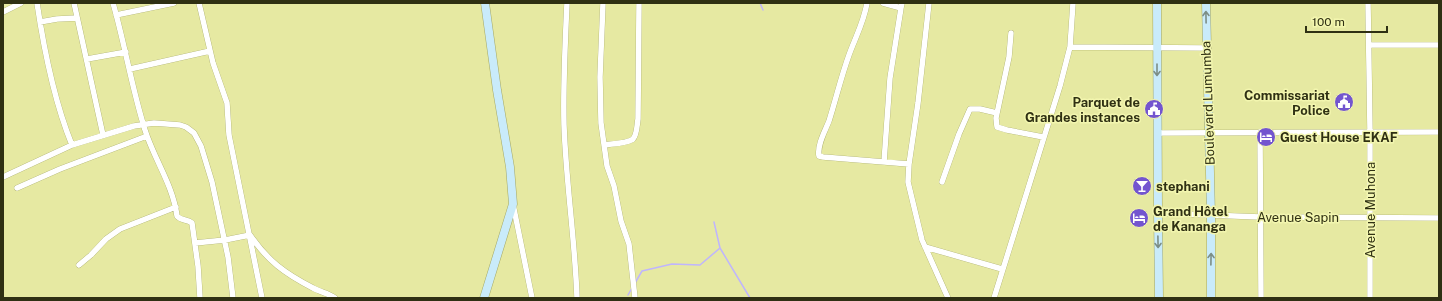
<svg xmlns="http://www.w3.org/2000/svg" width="1442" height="301" font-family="'Public Sans',sans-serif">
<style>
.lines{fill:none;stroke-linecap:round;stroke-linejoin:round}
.stream{stroke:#bfb5fe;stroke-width:1.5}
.street-casing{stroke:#a4a762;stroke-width:6}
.secondary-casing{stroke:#a4a762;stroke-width:9}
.street{stroke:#fff;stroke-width:5.5}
.secondary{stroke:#c9ebfa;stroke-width:8}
.oneway{stroke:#7c8e86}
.labels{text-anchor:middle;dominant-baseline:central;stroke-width:3;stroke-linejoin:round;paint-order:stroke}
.poi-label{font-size:13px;font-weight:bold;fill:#2f3013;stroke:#f3f6af;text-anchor:start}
.street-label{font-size:13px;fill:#2f3013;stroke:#f3f6af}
</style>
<rect width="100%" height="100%" fill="#e6e9a2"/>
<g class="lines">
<path class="stream" d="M760,3L763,10
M714,222L720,248L750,298
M635,283L642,271L672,264L700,265L720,248
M628,295L632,288"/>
<defs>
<path id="street" d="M37,3C44,50 54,101 72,145
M74,3L103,135
M113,3C125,45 132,89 145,130C154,159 173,185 177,216C181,221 187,219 192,223L198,266L200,298
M199,3L213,63L227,103L229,135L262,298
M567,3C565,44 563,84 564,125C566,183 575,240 577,298
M603,3L600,77L601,123L607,166L614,186L621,221L629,244L635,298
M867,3C864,22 855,38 849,55C841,77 836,99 829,121C825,131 817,145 819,156L823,157L909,164
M883,3L901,8L902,3
M929,3L918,103L909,164L908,182L922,240L948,298
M1368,3L1370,132V298
M3,12L21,3
M116,15L174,3
M40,22L57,19L77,18
M1011,33L1009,57L996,118L997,127L1007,130L1043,137
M1369,45H1439
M1070,47L1207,48
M87,59L126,52
M130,69L210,51
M1260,132L1261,298
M1158,133L1439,132
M604,145C611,144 629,143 633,139C637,135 637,125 638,119L639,3
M884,162L890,78L901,8
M3,177L72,145L134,126L154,123L180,125L186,127L194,133L201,146L212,182L228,257L233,298
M942,182L959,134L970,109H980L997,113
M17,188L60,169L147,136
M513,204L532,298
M1158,213L1260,217L1439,218
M195,243L225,240L250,235C268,261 284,273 313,288C320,292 328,293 335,298
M925,247L1002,269
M79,265L91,255L106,239L120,229L176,207
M994,298L1060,86L1070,47L1073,3"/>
<path id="secondary" d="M1157,3L1158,213L1159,298
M1206,3L1211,216V298
M484,298L513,204L510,167L497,90L485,3"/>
</defs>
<use href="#street" class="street-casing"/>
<use href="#secondary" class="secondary-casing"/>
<use href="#street" class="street"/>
<use href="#secondary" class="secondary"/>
</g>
<defs><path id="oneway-shaft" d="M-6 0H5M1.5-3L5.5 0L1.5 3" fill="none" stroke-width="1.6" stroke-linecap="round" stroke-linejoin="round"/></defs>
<g class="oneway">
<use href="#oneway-shaft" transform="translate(1206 17) rotate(-91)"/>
<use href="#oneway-shaft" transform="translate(1157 70) rotate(90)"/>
<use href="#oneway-shaft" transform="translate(1158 242) rotate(89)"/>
<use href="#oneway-shaft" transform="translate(1211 259) rotate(-89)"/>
</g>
<defs>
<symbol id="civic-disc" viewBox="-11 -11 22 22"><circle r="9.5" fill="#7355cf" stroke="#f3f6af"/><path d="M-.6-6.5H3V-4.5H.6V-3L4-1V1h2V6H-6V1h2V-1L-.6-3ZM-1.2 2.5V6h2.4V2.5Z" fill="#fff"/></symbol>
<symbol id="hotel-disc" viewBox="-11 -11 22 22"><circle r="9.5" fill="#7355cf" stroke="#f3f6af"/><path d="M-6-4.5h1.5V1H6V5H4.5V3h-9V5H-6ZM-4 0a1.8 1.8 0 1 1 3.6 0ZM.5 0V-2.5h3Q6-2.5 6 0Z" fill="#fff"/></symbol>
<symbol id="bar-disc" viewBox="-11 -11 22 22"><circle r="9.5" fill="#7355cf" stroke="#f3f6af"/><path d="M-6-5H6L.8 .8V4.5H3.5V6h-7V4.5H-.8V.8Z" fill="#fff"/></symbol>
</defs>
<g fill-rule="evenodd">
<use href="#civic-disc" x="1333" y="91" width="22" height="22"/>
<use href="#civic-disc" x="1143" y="98" width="22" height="22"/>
<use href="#hotel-disc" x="1255" y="126" width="22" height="22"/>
<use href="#bar-disc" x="1131" y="175" width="22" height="22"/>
<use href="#hotel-disc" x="1128" y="207" width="22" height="22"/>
</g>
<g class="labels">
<g class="poi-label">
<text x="1330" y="95" text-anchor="end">Commissariat<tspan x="1330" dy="15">Police</tspan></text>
<text x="1140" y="102" text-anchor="end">Parquet de<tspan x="1140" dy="15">Grandes instances</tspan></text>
<text x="1280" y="137">Guest House EKAF</text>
<text x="1156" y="186">stephani</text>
<text x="1153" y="211">Grand Hôtel<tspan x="1153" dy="15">de Kananga</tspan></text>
</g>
<g class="street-label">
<text transform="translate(1208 103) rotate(-92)">Boulevard Lumumba</text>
<text transform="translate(1370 210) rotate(-90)">Avenue Muhona</text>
<text x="1298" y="217">Avenue Sapin</text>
</g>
</g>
<rect width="1442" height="301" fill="none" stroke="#2f3013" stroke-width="8"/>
<path d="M1306 26v6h81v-6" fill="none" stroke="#2f3013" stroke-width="2"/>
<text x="1312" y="26" font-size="12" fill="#2f3013" stroke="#f3f6af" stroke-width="3" paint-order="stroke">100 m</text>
</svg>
